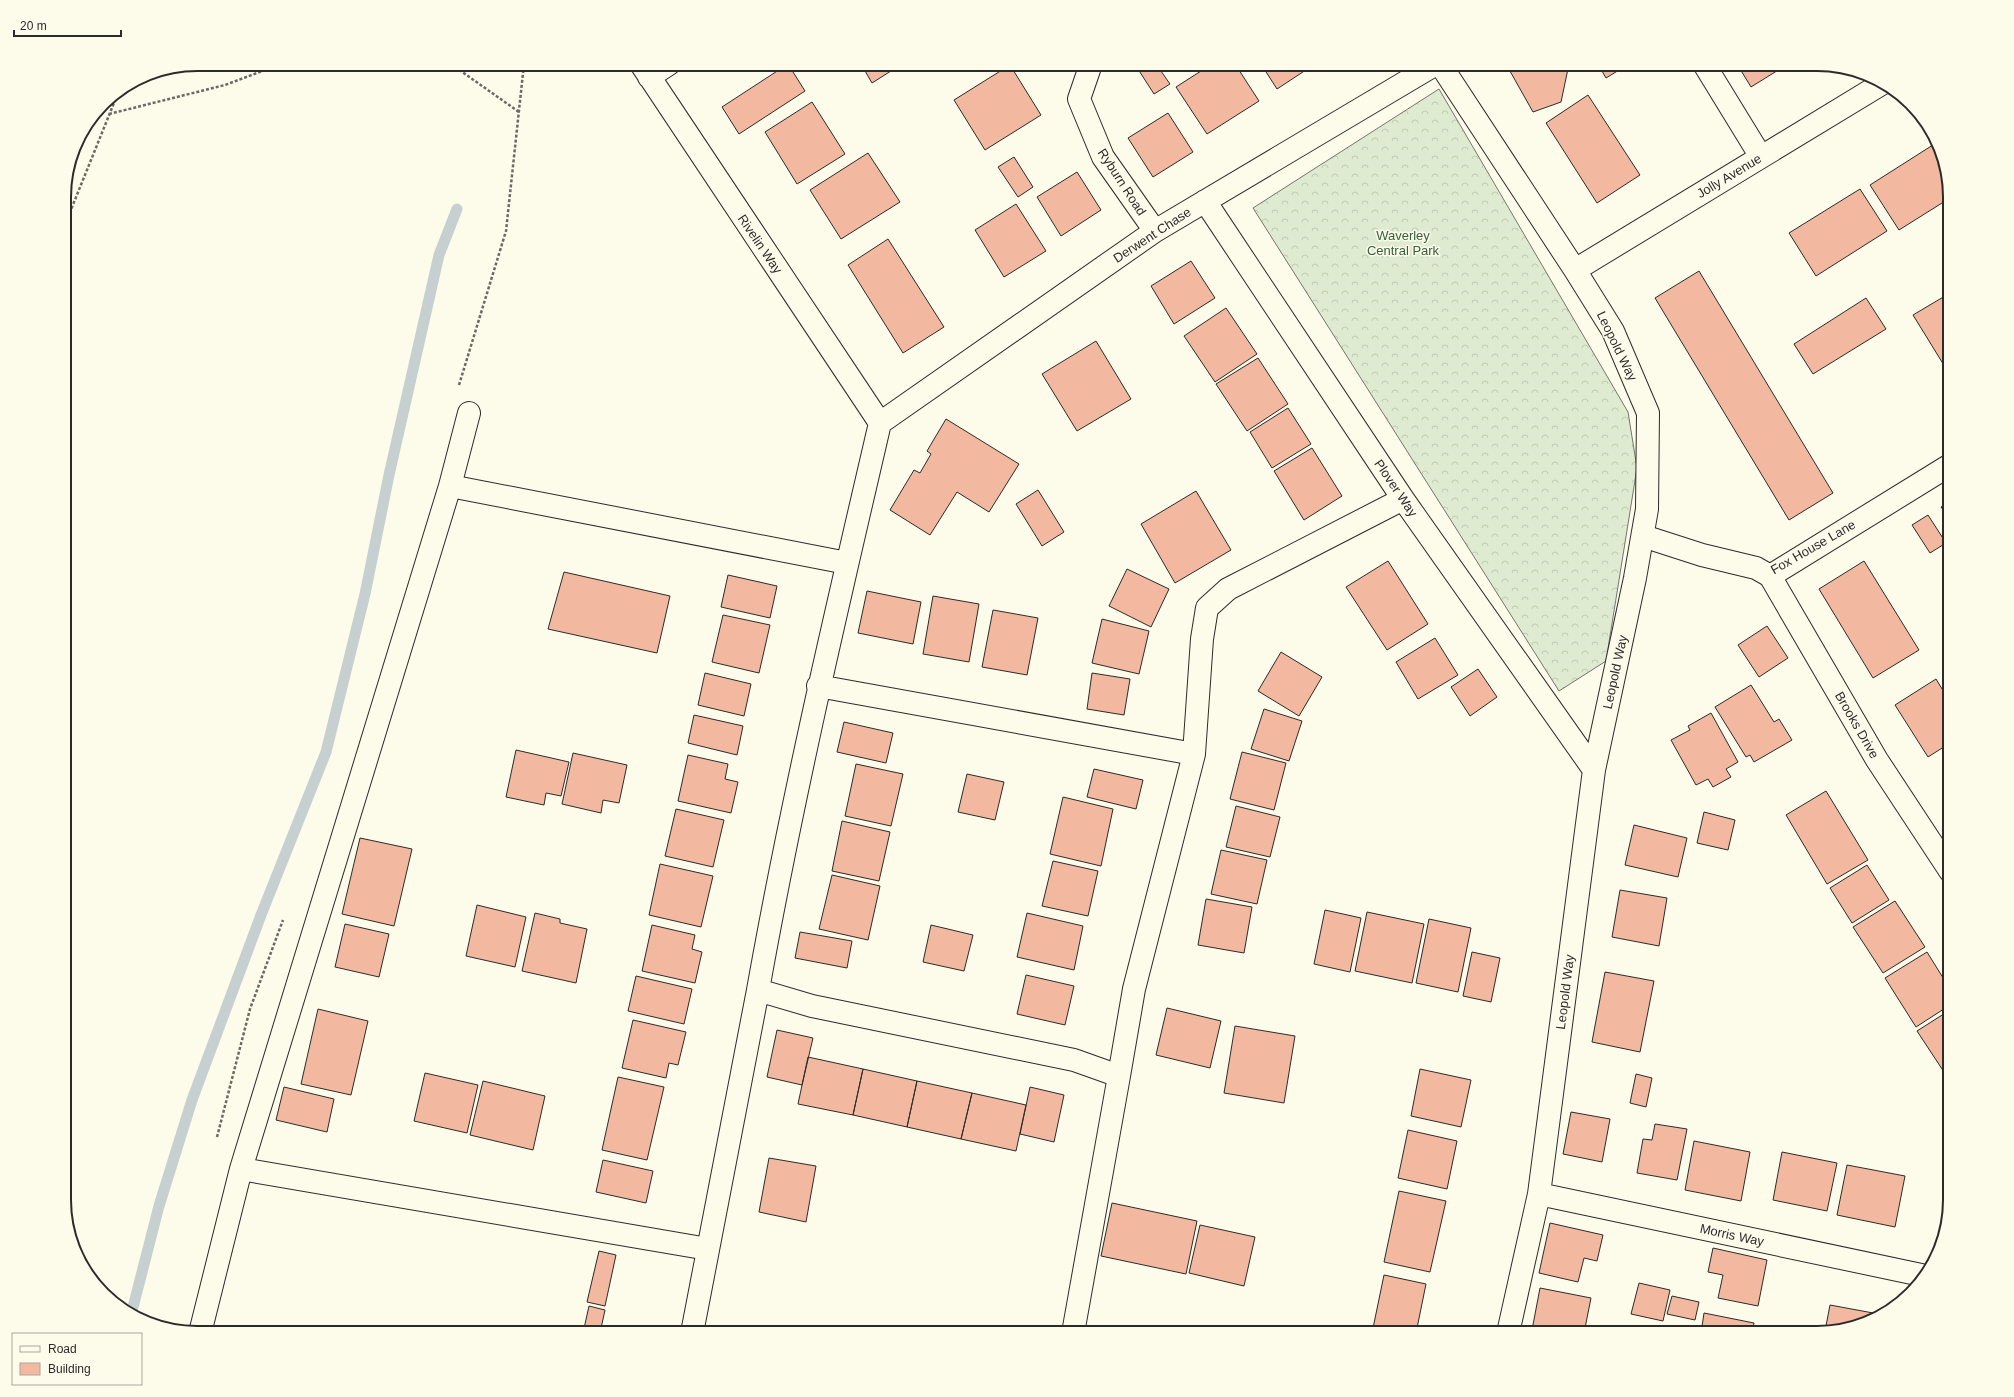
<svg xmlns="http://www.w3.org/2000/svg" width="2014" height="1397" font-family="Arial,sans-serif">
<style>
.forest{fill:url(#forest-crowns);stroke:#74746e}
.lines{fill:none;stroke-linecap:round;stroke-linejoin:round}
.stream{stroke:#c7d0d0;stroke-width:11}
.building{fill:#f2b8a0;stroke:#2b2b2b}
.minor-casing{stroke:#2b2b2b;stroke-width:24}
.path{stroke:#6a6964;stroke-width:2.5;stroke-dasharray:3 2;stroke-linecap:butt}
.minor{stroke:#fdfbea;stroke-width:22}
.labels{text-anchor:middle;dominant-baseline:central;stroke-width:3;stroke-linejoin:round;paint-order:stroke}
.street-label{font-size:13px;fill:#2b2b2b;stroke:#fdfbea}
.park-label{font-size:13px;fill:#34623c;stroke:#fdfbea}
.rim{fill:none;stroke:#2b2b2b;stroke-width:2}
</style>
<defs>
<pattern id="forest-crowns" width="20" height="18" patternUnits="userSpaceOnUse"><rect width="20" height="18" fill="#deebd1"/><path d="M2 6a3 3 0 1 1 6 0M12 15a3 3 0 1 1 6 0" fill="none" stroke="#bfcab4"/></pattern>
</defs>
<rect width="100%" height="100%" fill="#fdfbea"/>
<path class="forest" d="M1439,89L1628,412L1637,468L1606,661L1559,691L1253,208Z"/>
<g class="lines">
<path class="stream" d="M131,1315L159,1206L192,1100L261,915L326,752L365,594L389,475L439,255L457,209"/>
</g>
<path class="building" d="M788,64L805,91L739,134L722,107Z
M861,64H902L872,83Z
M1139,64H1156L1170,84L1154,94L1136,66Z
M1212,64H1235L1259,101L1207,134L1176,87Z
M1261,64H1315L1277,89Z
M1506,64H1569L1561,102L1533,112Z
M1598,64H1629L1606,78Z
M1737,64H1788L1751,87Z
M1010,65L1041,115L985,150L954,100Z
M1588,95L1640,175L1597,203L1546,123Z
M812,102L845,154L797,184L765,132Z
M1168,113L1193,152L1153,177L1128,138Z
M1936,143L1950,198L1899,230L1870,185Z
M868,153L900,202L841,239L810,190Z
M1014,157L1033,187L1018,197L998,167Z
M1077,172L1101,210L1061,236L1037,197Z
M1860,189L1887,231L1816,276L1789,233Z
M1016,204L1046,251L1004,277L975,230Z
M888,239L944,327L903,353L848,265Z
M1191,261L1215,298L1174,324L1151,286Z
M1699,271L1833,493L1789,520L1655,298Z
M1950,293V375L1913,315Z
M1866,298L1886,329L1813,374L1794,344Z
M1226,308L1257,354L1215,382L1184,336Z
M1096,341L1131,399L1077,431L1042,374Z
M1258,358L1288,404L1247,431L1216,384Z
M1288,408L1311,444L1272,468L1250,432Z
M946,419L1019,464L989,512L957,492L930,535L890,510L914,470L920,473L931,454L927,451Z
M1312,448L1342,496L1304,520L1274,471Z
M1038,490L1064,532L1042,546L1016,504Z
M1196,491L1231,550L1175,583L1141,524Z
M1950,501V520L1941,507Z
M1928,515L1946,543L1930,553L1912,525Z
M1388,561L1428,624L1387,650L1346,587Z
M1864,561L1919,650L1873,678L1819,589Z
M1127,569L1169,589L1151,627L1109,606Z
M564,572L670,596L657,653L548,629Z
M728,575L777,586L770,618L721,607Z
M867,591L921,602L913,644L858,633Z
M933,596L979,604L969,662L923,654Z
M993,610L1038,618L1027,675L982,667Z
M723,615L770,625L759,673L712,662Z
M1102,619L1149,631L1139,674L1092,663Z
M1767,626L1788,658L1759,677L1738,645Z
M1435,638L1458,675L1418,699L1396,662Z
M1281,652L1322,677L1299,716L1258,691Z
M1478,669L1497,697L1470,716L1451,687Z
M705,673L751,684L744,716L698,705Z
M1092,673L1130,679L1124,715L1087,709Z
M1936,679L1950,702V743L1928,757L1895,705Z
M1751,685L1774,722L1779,719L1792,740L1754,762L1750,755L1746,757L1715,707Z
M1264,709L1302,721L1289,761L1251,749Z
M1711,713L1738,762L1726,769L1731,777L1713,787L1708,779L1696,785L1671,740L1690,730L1688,726Z
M694,715L743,726L737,755L688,743Z
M844,722L893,733L886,763L837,752Z
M516,750L569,762L561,796L546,793L544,805L506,797Z
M1242,752L1286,763L1274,810L1230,799Z
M573,753L627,765L619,803L603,800L601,813L562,804Z
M688,755L728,764L725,779L738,782L731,813L678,801Z
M856,764L903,774L891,826L845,816Z
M1094,769L1143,780L1136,809L1087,797Z
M967,774L1004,782L995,820L958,812Z
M1950,782V792L1945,785Z
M1826,791L1868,860L1827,884L1786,815Z
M1063,797L1113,809L1101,866L1050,854Z
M1236,806L1280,817L1270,857L1226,847Z
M676,809L724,820L713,867L665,856Z
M1704,812L1735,820L1728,850L1697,843Z
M842,821L890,832L879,881L832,871Z
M1634,825L1687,838L1678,877L1625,865Z
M360,838L412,849L394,926L342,914Z
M1221,850L1267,860L1257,904L1211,894Z
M1053,861L1098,871L1088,916L1042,906Z
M660,864L713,876L701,927L649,915Z
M1867,865L1889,900L1852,923L1830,888Z
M832,875L880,886L868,940L819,929Z
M1620,890L1667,898L1659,946L1612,937Z
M1206,899L1252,907L1244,953L1198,945Z
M1895,901L1925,947L1883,973L1853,927Z
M477,905L526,917L515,967L466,956Z
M1325,910L1361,918L1350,972L1314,964Z
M1367,912L1424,924L1412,983L1355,971Z
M535,913L560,919V923L587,929L576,983L522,971Z
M1027,913L1083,926L1074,970L1017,957Z
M1429,919L1471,928L1458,992L1416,983Z
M345,924L389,934L379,977L335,967Z
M652,925L695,935L692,949L702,952L695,983L642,971Z
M931,925L973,935L964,971L923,962Z
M800,932L852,941L847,968L795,958Z
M1472,952L1500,958L1491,1002L1463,996Z
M1927,952L1950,989V1005L1916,1027L1885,978Z
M1605,972L1654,981L1640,1052L1592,1042Z
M1026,975L1074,986L1065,1025L1017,1014Z
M636,976L692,989L684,1024L628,1011Z
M1167,1008L1221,1021L1210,1068L1156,1055Z
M318,1009L368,1021L351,1095L301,1084Z
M1950,1010V1068L1944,1072L1917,1031Z
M633,1020L686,1032L678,1065L669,1063L666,1078L622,1068Z
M1235,1026L1295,1036L1284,1103L1224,1093Z
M777,1030L813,1038L802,1085L767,1077Z
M808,1057L863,1069L853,1115L798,1104Z
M863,1069L917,1081L907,1127L853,1115Z
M1420,1069L1471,1080L1461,1127L1411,1116Z
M1950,1072V1083L1945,1075Z
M425,1073L478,1085L467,1133L414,1121Z
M1636,1074L1652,1078L1646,1107L1630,1103Z
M618,1077L664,1087L647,1160L602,1150Z
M483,1081L545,1096L533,1150L470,1135Z
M917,1081L972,1093L961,1139L907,1127Z
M284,1087L334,1099L327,1132L276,1120Z
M1030,1087L1064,1095L1054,1142L1020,1134Z
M972,1093L1026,1105L1016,1151L961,1139Z
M1571,1112L1610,1119L1602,1162L1563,1154Z
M1655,1124L1687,1129L1677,1180L1637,1173L1643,1139L1652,1140Z
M1408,1130L1457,1141L1447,1189L1398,1178Z
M1694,1141L1750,1152L1741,1201L1685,1190Z
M1782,1152L1837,1163L1827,1211L1773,1200Z
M769,1158L816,1166L806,1222L759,1212Z
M603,1160L653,1171L646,1203L596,1192Z
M1847,1165L1905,1176L1895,1227L1837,1215Z
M1399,1191L1446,1201L1430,1272L1384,1262Z
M1112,1203L1197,1221L1186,1274L1101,1256Z
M1550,1223L1603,1235L1597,1261L1584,1258L1578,1282L1539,1273Z
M1200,1225L1255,1237L1244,1286L1189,1273Z
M1713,1248L1767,1260L1758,1306L1718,1298L1723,1275L1708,1272Z
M599,1251L616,1255L605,1306L587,1302Z
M1384,1275L1426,1284L1416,1333H1372Z
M1639,1283L1670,1290L1663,1321L1631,1314Z
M1540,1288L1591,1298L1584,1333H1546L1532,1330Z
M1672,1296L1699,1302L1695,1320L1667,1314Z
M1830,1305L1884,1315L1825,1331Z
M589,1306L605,1310L600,1333H583Z
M1704,1313L1754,1323L1752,1333H1701Z"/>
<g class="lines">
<defs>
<path id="minor" d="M641,64L880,423
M1091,64L1079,99L1103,157L1155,231
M1440,64L1575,270L1613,331L1648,413L1647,509L1635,578L1594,770L1539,1194L1508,1333
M1704,64L1761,157
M649,77L669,64
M1205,201L1403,499L1594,770
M1575,270L1883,83
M880,423C836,612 792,799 758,990L812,1006L1074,1060L1119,1076L1134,989L1194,754L1202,639L1207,608L1228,589L1403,499
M880,423L1155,231L1436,64
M450,486L847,563
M1643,536L1702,555L1756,568L1770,576L1950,465
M1770,576L1877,760L1950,871
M818,686L1194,754
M241,1169L708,1249
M1539,1194L1926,1276
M200,1333L241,1169L450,486L469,413
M692,1333L758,990
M1073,1333L1119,1076"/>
</defs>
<use href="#minor" class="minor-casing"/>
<path class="path" d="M451,64L519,112
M109,114L225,85L281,64
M64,227L118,93
M459,385L506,231L524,64
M217,1137L250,1009L283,920"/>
<use href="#minor" class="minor"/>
</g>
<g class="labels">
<g class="street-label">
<text transform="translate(1729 176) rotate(-31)">Jolly Avenue</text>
<text transform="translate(1122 182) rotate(57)">Ryburn Road</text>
<text transform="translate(1152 235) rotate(-33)">Derwent Chase</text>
<text transform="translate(760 244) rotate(56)">Rivelin Way</text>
<text transform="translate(1617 346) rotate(64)">Leopold Way</text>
<text transform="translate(1396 488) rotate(56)">Plover Way</text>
<text transform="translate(1813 547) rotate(-30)">Fox House Lane</text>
<text transform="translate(1615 672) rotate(-78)">Leopold Way</text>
<text transform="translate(1857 725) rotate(60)">Brooks Drive</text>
<text transform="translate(1565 992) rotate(-83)">Leopold Way</text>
<text transform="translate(1732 1235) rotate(12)">Morris Way</text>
</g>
<g class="park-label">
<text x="1403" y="235">Waverley<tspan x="1403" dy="15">Central Park</tspan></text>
</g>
</g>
<path d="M0 0H2014V1397H0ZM197 71H1817A126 126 0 0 1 1943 197V1200A126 126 0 0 1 1817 1326H197A126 126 0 0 1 71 1200V197A126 126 0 0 1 197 71Z" fill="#fdfbea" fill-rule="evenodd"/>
<path class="rim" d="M197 71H1817A126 126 0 0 1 1943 197V1200A126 126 0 0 1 1817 1326H197A126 126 0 0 1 71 1200V197A126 126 0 0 1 197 71Z"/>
<rect x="12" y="1333" width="130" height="52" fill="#fdfbea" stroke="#a9a89e"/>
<rect x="20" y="1346" width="20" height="6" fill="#fdfbea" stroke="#a9a89e"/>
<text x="48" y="1353" font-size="12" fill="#2b2b2b">Road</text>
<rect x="20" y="1363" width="20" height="12" fill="#f2b8a0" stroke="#a9a89e"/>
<text x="48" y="1373" font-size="12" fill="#2b2b2b">Building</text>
<path d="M14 30v6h107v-6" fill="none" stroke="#2b2b2b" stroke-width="2"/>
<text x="20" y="30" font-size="12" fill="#2b2b2b" stroke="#fdfbea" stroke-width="3" paint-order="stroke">20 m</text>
</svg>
